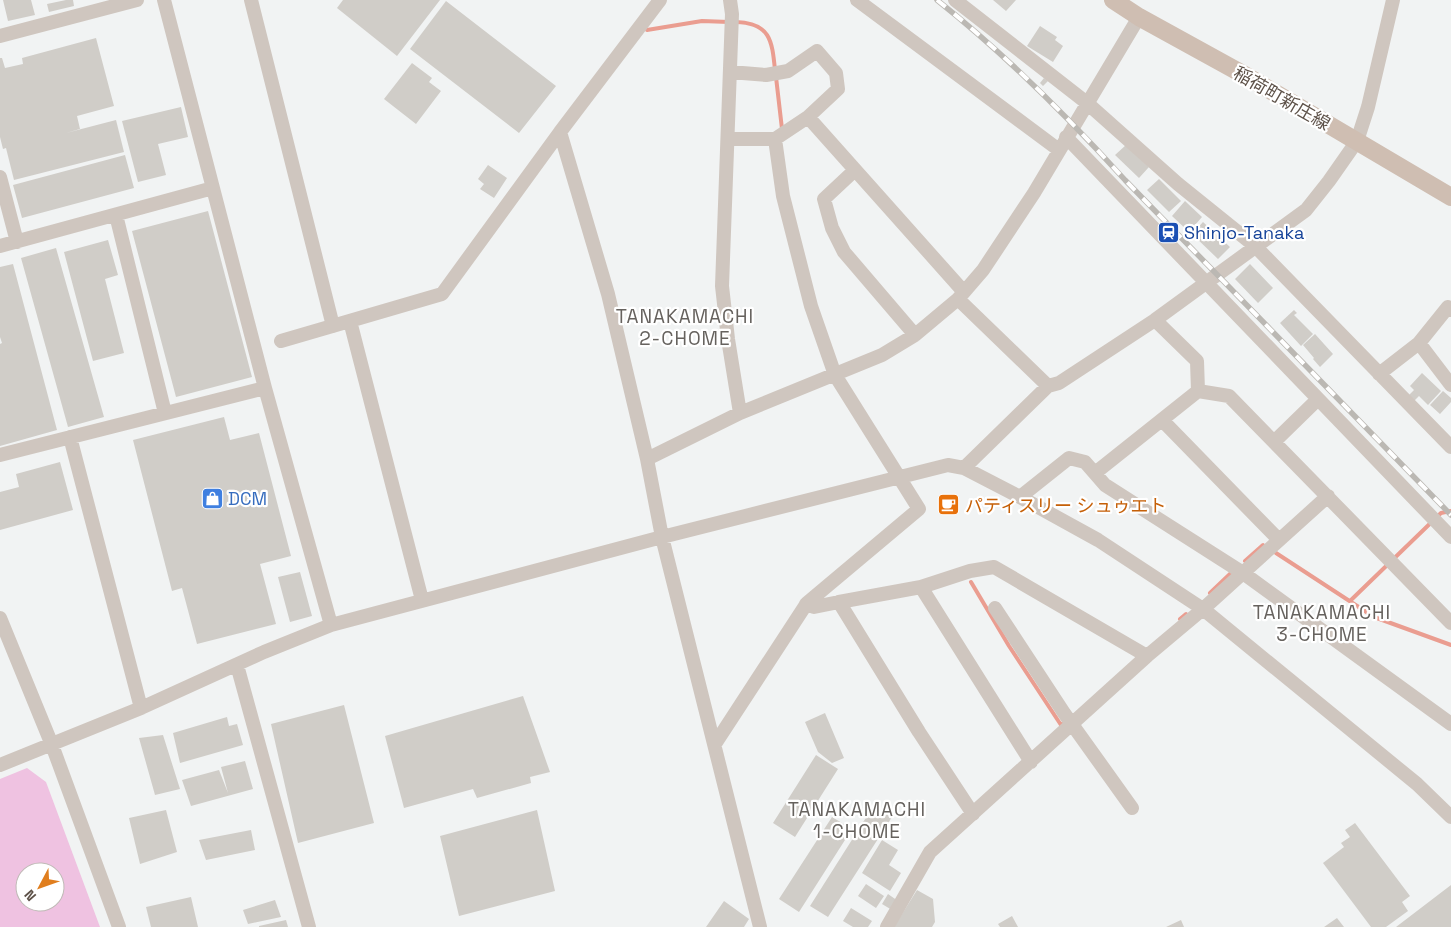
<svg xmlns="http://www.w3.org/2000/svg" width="1451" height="927" font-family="'Space Grotesk','Noto Sans JP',sans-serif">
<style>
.green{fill:#efc2e1;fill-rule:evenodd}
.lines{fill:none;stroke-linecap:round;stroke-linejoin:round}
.stream{stroke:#ea9d90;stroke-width:4}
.building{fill:#d0cdc8}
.minor{stroke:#cfc6bf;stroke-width:14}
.major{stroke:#cfbeb2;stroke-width:18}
.rail-casing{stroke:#bbb8b3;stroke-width:5.5}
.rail{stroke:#fff;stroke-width:4;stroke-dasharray:11;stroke-linecap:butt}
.labels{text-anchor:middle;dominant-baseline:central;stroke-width:4.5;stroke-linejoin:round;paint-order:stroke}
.street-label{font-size:18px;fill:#5e5249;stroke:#fff}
.transit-label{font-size:18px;fill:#164399;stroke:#fff;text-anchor:start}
.shop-label{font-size:18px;fill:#366cbe;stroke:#fff;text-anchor:start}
.food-label{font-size:18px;fill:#c56008;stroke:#fff;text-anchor:start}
.neighbourhood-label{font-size:19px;letter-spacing:1px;fill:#66625e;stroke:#fff}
</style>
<rect width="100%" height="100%" fill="#f1f3f3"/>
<path class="green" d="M27,768L46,782L100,927H0V779ZM25,872H55V902H25Z"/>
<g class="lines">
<path class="stream" d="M736,22C770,23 772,40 775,70
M647,30L702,21L729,22
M776,77L782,129
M1276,553L1374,617L1451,645
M1245,561L1263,545
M971,582L1009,646L1061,725L1064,723
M1210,593L1231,573
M1350,601L1441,513L1451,511
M1180,619L1186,614"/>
</g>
<path class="building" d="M3,0H31L35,15L8,21Z
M66,0H73L74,6L49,12L47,4Z
M343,0H440L397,56L337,8Z
M993,0H1016L1006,11Z
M446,1L556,86L519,133L410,49Z
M1040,26L1057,37L1055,40L1063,46L1053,62L1027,46Z
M96,38L114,106L77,116L80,129L66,133L116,120L124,152L14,180L6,148L3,149L0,137V58H2L5,68L23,64L22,58Z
M412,63L432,78L429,82L441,91L416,124L384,99Z
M1044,78L1048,81L1043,86L1040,83Z
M181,107L188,137L158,144L166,175L138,182L122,121Z
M1126,145L1149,167L1139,178L1115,155Z
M125,155L134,188L22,218L13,185Z
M488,165L507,178L494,198L480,189L484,184L478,179Z
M1159,179L1181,201L1169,212L1147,190Z
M1185,201L1202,217L1189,232L1172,216Z
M208,211L252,377L176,397L132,231Z
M1203,222L1230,247L1218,259L1192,234Z
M108,240L118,275L105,279L124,353L93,361L64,252Z
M56,248L104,417L68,427L21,258Z
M13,264L57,430L0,446V344L2,343L0,337V267Z
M1250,264L1273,288L1258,303L1235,279Z
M1294,310L1297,313L1294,315L1313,334L1301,346L1280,323Z
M1315,334L1333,354L1320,367L1313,359L1314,358L1303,345Z
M1422,373L1441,391L1428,405L1419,396L1414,401L1409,395L1414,390L1410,386Z
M1443,391L1451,398V402L1440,414L1430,405Z
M224,417L230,440L259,433L291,556L260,564L276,624L197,644L182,588L172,591L133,440Z
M60,462L73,510L0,530V492L19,487L16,474Z
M300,572L312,616L290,622L278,577Z
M523,696L550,772L530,777L531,783L477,798L473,789L404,808L385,736Z
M344,705L374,823L298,843L271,724Z
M825,713L844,758L832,763L818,752L805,722Z
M227,717L229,726L237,724L243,745L180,763L173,733Z
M163,735L180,789L155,795L139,738Z
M816,755L838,769L795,837L773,823Z
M245,761L253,789L191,806L182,780L219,770L228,793L221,767Z
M874,805L892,817L828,917L810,906Z
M166,810L177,852L140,864L129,818Z
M537,810L555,891L459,916L440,836Z
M832,817L852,829L799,912L779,899Z
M1355,823L1410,896L1402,902L1408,911L1386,927H1371L1323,863L1344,847L1341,843L1350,837L1345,830Z
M251,830L255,850L206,860L199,840Z
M882,840L898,850L889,865L901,873L890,891L862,873Z
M866,884L884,896L876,908L858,896Z
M1451,885V927H1396Z
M917,890L933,899L935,922L932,927H894Z
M888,894L898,901L892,910L882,904Z
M191,897L198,927H151L146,907Z
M275,900L281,917L248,924L243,910Z
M724,901L749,919L744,927H706Z
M851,908L872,921L868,927H853L843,921Z
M1012,916L1018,927H1000L998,924Z
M1337,918L1344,927H1324Z
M286,920L288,927H259V926Z
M1181,920L1184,927H1166Z"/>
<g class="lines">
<path class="minor" d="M164,0L265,388L331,625
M251,0L333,326
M660,0L560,132L608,294L647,459L662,537L760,927
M730,0L732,14L722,286L728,339L740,413
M857,0L1059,150
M955,0L1087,103L1178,184L1255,246L1451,447
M0,36L137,0
M808,117L964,292
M1066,137L1451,537
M728,139H775L808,117L838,89L836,73L817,51L788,71L766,75L730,72
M855,170L824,199L832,228L844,252L915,335
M0,177L17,242
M116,215L165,413
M0,246L213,188
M958,299L1048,386
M1155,320L1197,361L1198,391
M350,321L422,600
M281,341L442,294L560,132
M1419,343L1451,385
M1379,374L1419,343L1448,307L1451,310
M1162,420L1279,540
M70,437L141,708
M1274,442L1318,399
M0,455L265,388
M647,459L740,413L882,355L915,335L958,299L983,270L1034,193L1139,17
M964,468L1048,386L1059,383L1155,320L1306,210L1329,181L1357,141L1368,107L1393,0
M1095,473L1198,391L1229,396L1451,623
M1020,497L1069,458L1085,462L1105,485L1243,573L1451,724
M921,587L1031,762
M806,604L814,607L839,602
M995,608L1064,713L1132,808
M0,618L52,745L119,927
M237,665L309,927
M715,744L807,603L919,509L835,375L811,306L783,196L775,139
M0,765L141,708L264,652L331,625L662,537L948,465L964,468L1020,497L1098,540L1203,609L1417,784L1451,817
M973,814L919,732L839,602L921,587L970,571L994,567L1147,656
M887,927L930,852L1147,656L1203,609L1328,496"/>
<path class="major" d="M1113,0L1139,17L1248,77L1451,197"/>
<defs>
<path id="rail" d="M937,0C1005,54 1067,116 1125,180L1451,515"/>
</defs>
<use href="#rail" class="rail-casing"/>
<use href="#rail" class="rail"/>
</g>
<defs>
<symbol id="station-square" viewBox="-11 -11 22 22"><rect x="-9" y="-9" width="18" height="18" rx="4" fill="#1a4fb4" stroke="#fff"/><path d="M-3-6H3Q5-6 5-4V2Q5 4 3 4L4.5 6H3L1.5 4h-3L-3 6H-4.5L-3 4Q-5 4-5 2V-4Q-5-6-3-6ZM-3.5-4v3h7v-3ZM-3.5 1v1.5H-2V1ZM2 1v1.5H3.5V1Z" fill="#fff"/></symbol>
<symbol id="shop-square" viewBox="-11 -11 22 22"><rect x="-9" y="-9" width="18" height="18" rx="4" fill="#3f7fe0" stroke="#fff"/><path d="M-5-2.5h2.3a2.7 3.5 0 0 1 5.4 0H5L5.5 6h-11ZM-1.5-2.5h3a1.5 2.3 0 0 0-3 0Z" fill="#fff"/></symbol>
<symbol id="cafe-square" viewBox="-11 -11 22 22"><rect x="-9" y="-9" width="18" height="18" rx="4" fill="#e8710a" stroke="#fff"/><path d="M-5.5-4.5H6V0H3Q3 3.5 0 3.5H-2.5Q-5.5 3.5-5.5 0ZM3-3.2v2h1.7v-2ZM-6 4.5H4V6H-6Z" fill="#fff"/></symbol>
</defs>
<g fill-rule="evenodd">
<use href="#station-square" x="1156" y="220" width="25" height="25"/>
<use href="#shop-square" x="200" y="486" width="25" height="25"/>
<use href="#cafe-square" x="936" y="492" width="25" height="25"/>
</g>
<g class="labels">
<g class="street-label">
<text transform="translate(1282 98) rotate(30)">稲荷町新庄線</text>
</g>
<g class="transit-label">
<text x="1184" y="232">Shinjo-Tanaka</text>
</g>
<g class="shop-label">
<text x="228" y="498">DCM</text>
</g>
<g class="food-label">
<text x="965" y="505">パティスリー シュゥエト</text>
</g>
<g class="neighbourhood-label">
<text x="685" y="316">TANAKAMACHI<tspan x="685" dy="22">2-CHOME</tspan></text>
<text x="1322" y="612">TANAKAMACHI<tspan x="1322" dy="22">3-CHOME</tspan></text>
<text x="857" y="809">TANAKAMACHI<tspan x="857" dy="22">1-CHOME</tspan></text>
</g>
</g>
<g transform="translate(40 887) rotate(229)"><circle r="24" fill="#ffffff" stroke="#bfbab6"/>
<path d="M0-4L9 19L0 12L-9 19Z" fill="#e07e1e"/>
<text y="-8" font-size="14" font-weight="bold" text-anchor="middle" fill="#5e5249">N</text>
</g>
</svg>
